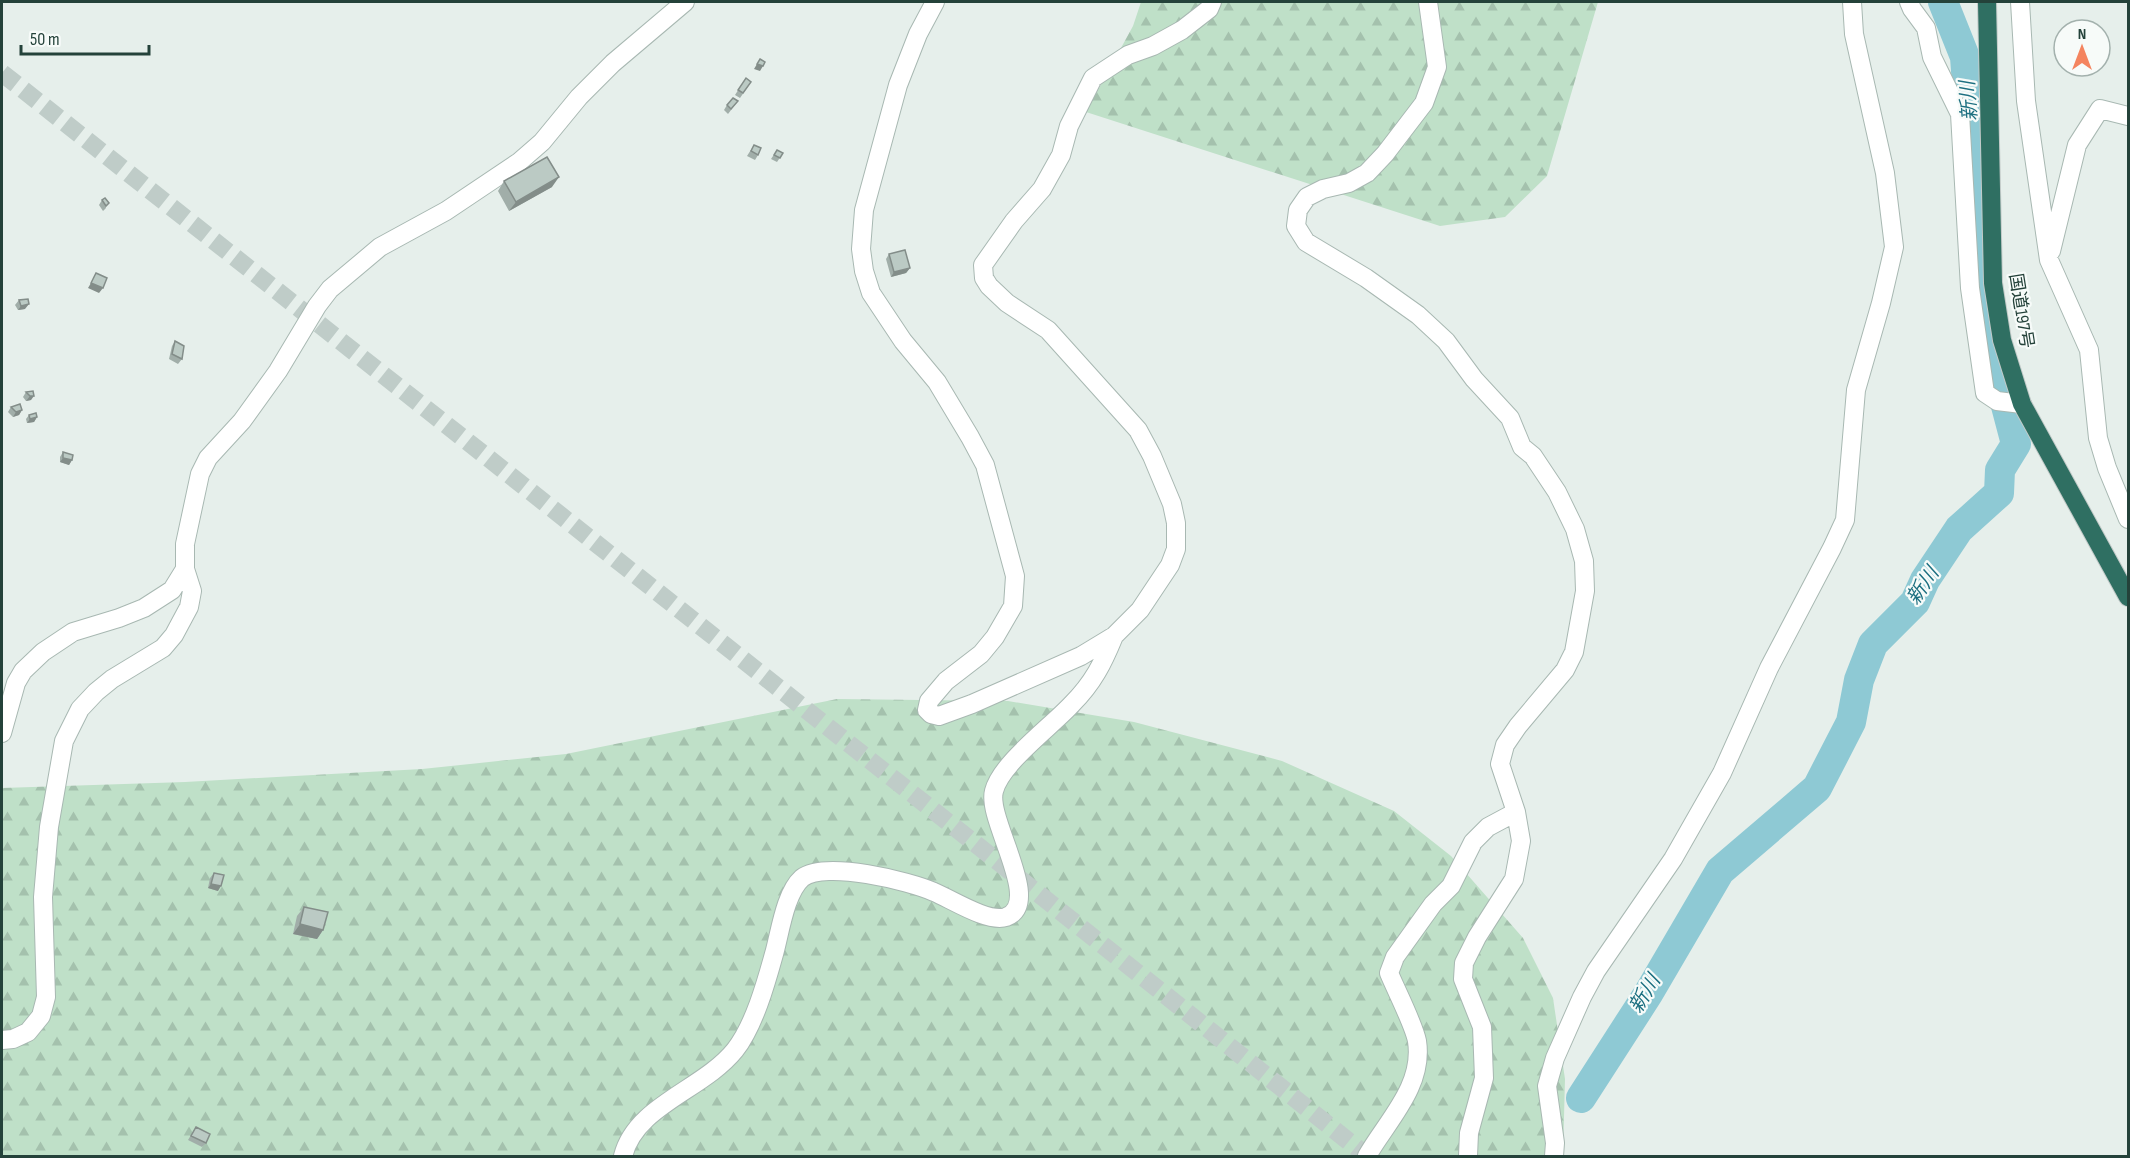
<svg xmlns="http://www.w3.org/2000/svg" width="2130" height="1158" font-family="'Sofia Sans Condensed','Noto Sans JP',sans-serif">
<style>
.forest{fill:url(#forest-firs)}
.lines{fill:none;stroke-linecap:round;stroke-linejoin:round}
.river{stroke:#8ec9d4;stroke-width:30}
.highway-tunnel{stroke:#bfccc8;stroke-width:18;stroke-dasharray:18 9;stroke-linecap:butt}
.street-casing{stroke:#a8b8b2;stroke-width:20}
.highway-casing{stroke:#c2cac8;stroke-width:20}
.street{stroke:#fff;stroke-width:18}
.highway{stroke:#2f6f62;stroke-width:18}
.wall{fill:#a1aea9}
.shaded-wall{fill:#838d89}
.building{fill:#bbcac4;stroke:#838d89;stroke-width:1.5}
.labels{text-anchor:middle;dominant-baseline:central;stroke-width:4.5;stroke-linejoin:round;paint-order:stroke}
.street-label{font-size:18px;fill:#24423a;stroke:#f7fbf9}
.water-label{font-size:20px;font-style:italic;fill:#1c6f80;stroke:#f7fbf9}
</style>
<defs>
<pattern id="forest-firs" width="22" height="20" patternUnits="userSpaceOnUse" patternTransform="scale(1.5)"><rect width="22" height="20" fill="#bfe0c8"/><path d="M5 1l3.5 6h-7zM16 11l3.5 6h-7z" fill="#a4c1ad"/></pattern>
</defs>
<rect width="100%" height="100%" fill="#e6efeb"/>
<path class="forest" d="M1141,2H1598L1547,176L1505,217L1440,226L1086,112L1133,26Z
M837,699L1008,701L1134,722L1282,761L1394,811L1451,856L1523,938L1553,998L1565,1079L1563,1156H2V788L185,782L422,769L566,754Z"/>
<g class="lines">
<path class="river" d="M1581,1098L1648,994L1720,871L1817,788L1851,722L1859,680L1873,644L1915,602L1925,580L1959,529L1999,493L2000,470L2016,444L1996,368L1982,290L1965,57L1943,2"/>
<path class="highway-tunnel" d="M2,73L1035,891L1367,1156"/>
<defs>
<path id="street" d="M935,2L918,34L898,85L864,210L861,249L864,271L871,293L903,341L937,382L970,437L985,465L1015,576L1013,606L995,637L981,654L946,681L929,701L927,710L931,714L939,716L972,704L1081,656L1114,636L1140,610L1170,565L1176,549V523L1172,504L1152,456L1138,430L1048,330L1007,303L989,286L984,278L983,265L1014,221L1042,189L1061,155L1069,126L1093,78L1128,55L1153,46L1182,30L1209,9L1212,2
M1428,2L1437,67L1424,103L1385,154L1367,173L1349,183L1323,189L1307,197L1298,210L1296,226L1306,242L1366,278L1418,315L1446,341L1474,379L1510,418L1522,447L1533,456L1557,492L1575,529L1584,561L1585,591L1574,652L1565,670L1518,726L1505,745L1500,764L1516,812L1521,841L1514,879L1477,937L1464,963L1463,979L1482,1027L1484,1078L1469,1133L1468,1156
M1909,2L1912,9L1926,28L1932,57L1960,114L1970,288L1985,393L1997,401L2022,404
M2020,2L2026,101L2049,260L2089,350L2098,438L2107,468L2128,519
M2051,251L2077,145L2100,109L2128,116
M2,733L16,683L23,671L43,652L73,632L119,618L144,608L172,590L185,569
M2,1040L13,1039L28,1032L41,1016L46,997L43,897L49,827L64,741L80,709L96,692L112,679L163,648L174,635L189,607L192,591L185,569V544L200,474L208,458L242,421L278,371L317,306L330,289L380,247L446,211L519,162L542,142L579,97L613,63L685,2
M623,1156C636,1105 703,1090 735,1050C754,1026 766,983 774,954C780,933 785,893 802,878C825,860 909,881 934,892C951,899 988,923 1006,917C1044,903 986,820 994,791C1001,763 1052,726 1072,704C1093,683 1103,663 1114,636
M1367,1156C1387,1121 1424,1086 1417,1041C1414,1025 1396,990 1389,973L1395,957L1433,904L1451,886L1473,842L1488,827L1516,812
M1554,1156L1555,1143L1547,1086L1555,1058L1582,997L1596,971L1673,859L1722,773L1769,668L1832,548L1845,520L1856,390L1881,303L1894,247L1885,173L1854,34L1852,2"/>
<path id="highway" d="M1987,2L1993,283L2002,340L2022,404L2128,597"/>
</defs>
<use href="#street" class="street-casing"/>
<use href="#highway" class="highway-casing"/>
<use href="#street" class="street"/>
<use href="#highway" class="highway"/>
</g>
<path class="wall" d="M746,78L751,82L740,98L735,95Z
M738,101L728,114L724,110L727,105Z
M754,145L758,155L755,160L747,156Z
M777,150L783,153L777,162L771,159Z
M504,181L552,187L509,211L498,191Z
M105,198L106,208L103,211L99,205L102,200Z
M889,254L910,268L906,273L891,277L886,259Z
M19,300L25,309L18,310L15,305Z
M175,341L182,359L178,364L169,359L172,346Z
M33,391L31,400L26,401L23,397L26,392Z
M11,407L22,410L19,415L13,417L8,412Z
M29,415L37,417L34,422L27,423L26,419Z
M63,452L72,460L69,465L60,462V457Z
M214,873L218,891L208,888L210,878Z
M304,907L323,930L317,939L293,934L297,916Z
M196,1127L206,1143L202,1147L188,1140Z"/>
<path class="shaded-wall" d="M757,64L763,66L760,71L754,69Z
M559,177L552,187L509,211L516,202Z
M910,268L906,273L891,277L894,272Z
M91,283L103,288L99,293L88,288Z
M29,304L25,309L18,310L21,306Z
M30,396H34L31,400L26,401Z
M22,410L19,415L13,417L16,412Z
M37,417L34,422L27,423L30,419Z
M63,458L72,460L69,465L60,462Z
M211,884L221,886L218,891L208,888Z
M300,924L323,930L317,939L293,934Z"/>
<path class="building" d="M760,59L765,62L763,66L757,64Z
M746,78L751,82L743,93L738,90Z
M733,98L738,101L731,109L727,105Z
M754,145L761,148L758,155L751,151Z
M777,150L783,153L780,158L774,155Z
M547,157L559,177L516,202L504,181Z
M105,198L109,203L106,206L102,200Z
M905,250L910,268L894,272L889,254Z
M96,273L107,278L103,288L91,283Z
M28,299L29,304L21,306L19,300Z
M175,341L184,346L182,359L172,354Z
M33,391L34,396H30L26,392Z
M20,404L22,410L16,412L11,407Z
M36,413L37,417L30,419L29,415Z
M63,452L73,455L72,460L63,458Z
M214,873L224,875L221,886L211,884Z
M304,907L328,912L323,930L300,924Z
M196,1127L210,1134L206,1143L191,1136Z"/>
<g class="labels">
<g class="street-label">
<text transform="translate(2021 311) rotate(81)">国道197号</text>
</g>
<g class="water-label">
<text transform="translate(1969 101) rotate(-94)">新川</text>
<text transform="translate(1923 586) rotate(-56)">新川</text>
<text transform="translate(1645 994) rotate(-59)">新川</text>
</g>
</g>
<rect width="2130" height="1158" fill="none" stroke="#24423a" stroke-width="6"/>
<g transform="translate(2082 48)"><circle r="28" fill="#f7fbf9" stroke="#a3b1ad" stroke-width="1.5"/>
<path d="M0-4.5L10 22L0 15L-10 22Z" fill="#f4845f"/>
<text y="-9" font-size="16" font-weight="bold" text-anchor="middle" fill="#24423a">N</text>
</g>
<path d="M21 45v9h128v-9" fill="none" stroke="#24423a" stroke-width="3"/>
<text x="30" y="45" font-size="18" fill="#24423a" stroke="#f7fbf9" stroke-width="4.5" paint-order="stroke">50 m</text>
</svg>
